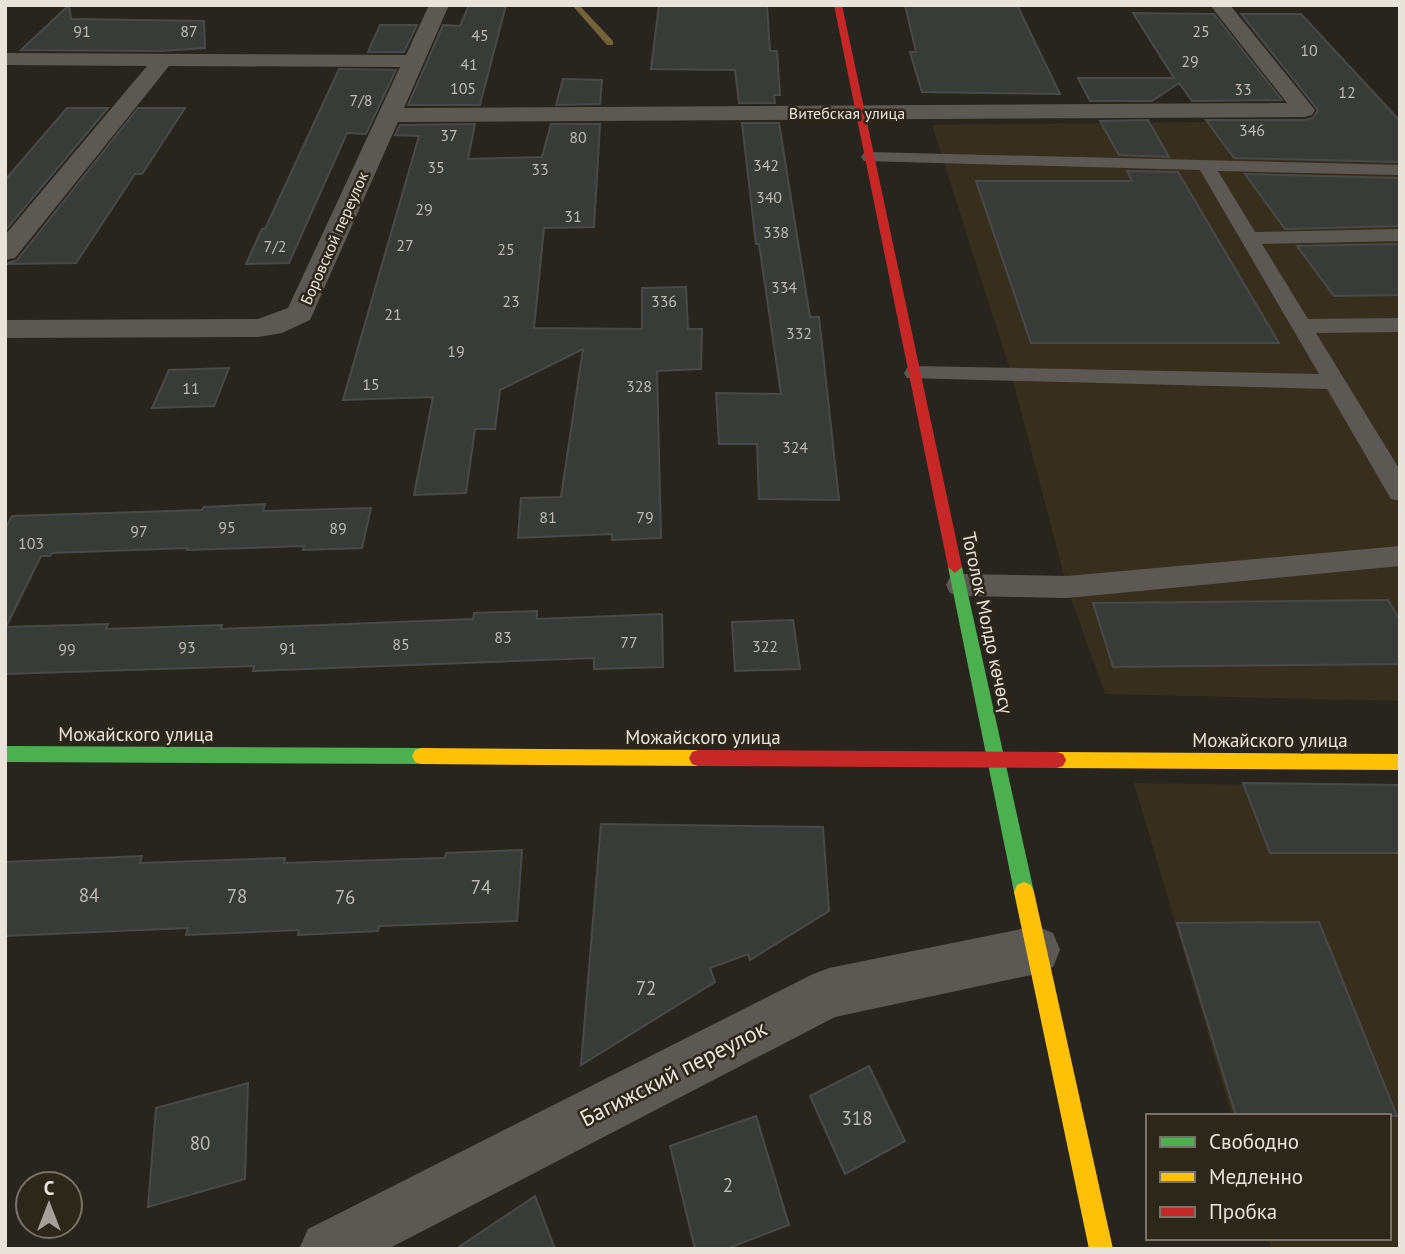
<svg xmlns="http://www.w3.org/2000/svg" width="1405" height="1254" font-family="'PT Sans',sans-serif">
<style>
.built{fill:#362f1d}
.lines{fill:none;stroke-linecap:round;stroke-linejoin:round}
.stream{fill:#746239;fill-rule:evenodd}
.building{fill:#393b39;stroke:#484a49;stroke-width:2}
.lane{fill:#5c5954;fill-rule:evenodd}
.street{fill:#5c5954;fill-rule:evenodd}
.fast{fill:#4caf50;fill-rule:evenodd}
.slow{fill:#ffc107;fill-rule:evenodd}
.jam{fill:#c62828;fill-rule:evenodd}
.labels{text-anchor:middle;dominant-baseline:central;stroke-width:5;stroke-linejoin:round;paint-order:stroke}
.number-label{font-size:16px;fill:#bcbab3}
.far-street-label{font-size:16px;fill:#e8e4dc;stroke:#2c271a}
.street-label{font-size:19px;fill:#e8e4dc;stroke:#2c271a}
.near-number-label{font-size:19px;fill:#bcbab3}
.near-street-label{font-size:23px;fill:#e8e4dc;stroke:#2c271a}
</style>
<rect width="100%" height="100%" fill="#28251e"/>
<path class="built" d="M1400,120V701L1105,694L1067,587L1011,373L932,125Z
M1134,783L1400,787V1249H1271L1268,1238H1389V1116H1232Z"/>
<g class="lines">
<path class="stream" d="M572,5H579L613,41V45H607Z"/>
</g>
<path class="building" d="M69,5L71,19L204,21L205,48L161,51L21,50Z
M469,5H506L480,105H408L443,25L460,26Z
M659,5H767L770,51H777L780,95H774L775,103H739L735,70L651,69Z
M905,5H1017L1060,94L922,92L910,52H916Z
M1133,13L1214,14L1282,100L1192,101L1179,83L1152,101H1090L1078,78H1174Z
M1241,14H1301L1400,121V162L1234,158L1206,120H1304L1313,118L1318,110Z
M380,25H417L404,52H368Z
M339,69L396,70L366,134L347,133L289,263L246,264L262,229H265Z
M563,79L602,80L600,104L556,105Z
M67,108H108L5,231V180Z
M138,108H185L142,174H135L76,263L5,264L17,260Z
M1148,120L1169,157L1119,155L1100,121Z
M742,123H779L810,317H819L839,500L759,499L757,444H719L716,393L781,394L759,244H756Z
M475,124L468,159L542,157L551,124H600L594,227L544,228L534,328L642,329V288L686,287L688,329H702L701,369L657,371L661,538L612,540V534L518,538L521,498L561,497L583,349L500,390L495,429H475L466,493L414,495L433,397L343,400L419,136L395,135L400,125Z
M1127,171L1178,172L1279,343H1031L976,181H1132Z
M1245,174L1400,178V226L1285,229Z
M1400,244V295L1334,296L1297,246Z
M229,368L214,406L152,408L169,370Z
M265,504L263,511L371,508L362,548L303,550L304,546L187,550L188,548L52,553L50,556H41L6,627L108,624L106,629L222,625L221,629L473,619L474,613L537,611V619L662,614L663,667L594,669V658L253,671L254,666L5,674V529L12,516L202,510L204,507Z
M1388,600L1400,620V664L1113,667L1093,603Z
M793,620L800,669L735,671L732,622Z
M1243,783L1400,785V853H1270Z
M601,824L823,827L829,911L750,960L748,954L710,968L715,982L581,1065Z
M522,850L517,921L379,926L378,931L298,935L299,930L186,935L188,928L5,936V862L142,856L140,863L285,858L284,863L445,858L446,853Z
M1319,922L1397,1116H1236L1177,923Z
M869,1066L905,1141L845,1174L810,1096Z
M248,1083L245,1179L148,1207L156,1108Z
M756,1116L789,1225L726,1249H695L670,1146Z
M535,1196L555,1249H456Z"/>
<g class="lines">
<path class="lane" d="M870,152L1400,165V175L1218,171L1255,232L1400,229V241L1262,244L1308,319L1400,318V332L1316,333L1400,470V501L1391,499L1327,389L907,378L904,373L907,368L915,366L1319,374L1200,170L864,161L861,157L864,153Z
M1400,546V566L1067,598L960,596L950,593L946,585L950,577L960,574L1067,576Z"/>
<path class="street" d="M429,5H449L404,108L1287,103L1210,5H1230L1315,110L1312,115L1304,117L398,122L310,320L282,333L258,337L5,338V320L258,319L288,308L400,67L169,66L15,258L5,260V235L147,66L5,65V53L406,55Z
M1036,926L1053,933L1060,950L1053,967L1036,974L835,1017L388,1249H299L308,1229L811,975L829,968Z"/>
<path class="fast" d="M955,561L962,567L1034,892L1031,899L1024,902L1017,899L1014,892L948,567Z
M5,746L421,748L427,750L430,756L427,762L421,764L5,762Z"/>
<path class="slow" d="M421,748L698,750L704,752L707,758L704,764L698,766L421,764L415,762L412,756L415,750Z
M1057,752L1400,754V770L1057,768L1051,766L1048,760L1051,754Z
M1024,882L1031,885L1034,892L1113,1249H1089L1014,892L1017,885Z"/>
<path class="jam" d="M834,5H842L962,567L955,573L948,567Z
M698,750L1057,752L1063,754L1066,760L1063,766L1057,768L698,766L692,764L689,758L692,752Z"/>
</g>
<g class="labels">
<g class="number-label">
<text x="82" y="31">91</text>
<text x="189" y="31">87</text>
<text x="1201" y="31">25</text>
<text x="480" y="35">45</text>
<text x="1309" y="50">10</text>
<text x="1190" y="61">29</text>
<text x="469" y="64">41</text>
<text x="463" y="88">105</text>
<text x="1243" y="89">33</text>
<text x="1347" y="92">12</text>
<text x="361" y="100">7/8</text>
<text x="1252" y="130">346</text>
<text x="449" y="135">37</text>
<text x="578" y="137">80</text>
<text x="766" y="165">342</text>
<text x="436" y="167">35</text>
<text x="540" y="169">33</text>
<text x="769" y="197">340</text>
<text x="424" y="209">29</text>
<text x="573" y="216">31</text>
<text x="776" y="232">338</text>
<text x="405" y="245">27</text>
<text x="275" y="246">7/2</text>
<text x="506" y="249">25</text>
<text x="784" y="287">334</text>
<text x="511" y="301">23</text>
<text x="664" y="301">336</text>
<text x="393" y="314">21</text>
<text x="799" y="333">332</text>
<text x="456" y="351">19</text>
<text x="371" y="384">15</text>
<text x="639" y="386">328</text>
<text x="191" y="388">11</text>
<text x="795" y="447">324</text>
<text x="548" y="517">81</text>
<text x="645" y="517">79</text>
<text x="227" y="527">95</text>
<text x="338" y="528">89</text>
<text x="139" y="531">97</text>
<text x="31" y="543">103</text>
<text x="503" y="637">83</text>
<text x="629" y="642">77</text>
<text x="401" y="644">85</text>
<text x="765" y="646">322</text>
<text x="187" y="647">93</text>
<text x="288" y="648">91</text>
<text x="67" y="649">99</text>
</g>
<g class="far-street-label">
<text x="847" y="113">Витебская улица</text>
<text transform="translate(334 238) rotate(-66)">Боровской переулок</text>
</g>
<g class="street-label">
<text transform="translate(988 623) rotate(78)">Тоголок Молдо көчөсү</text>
<text x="136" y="734">Можайского улица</text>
<text x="703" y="737">Можайского улица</text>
<text x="1270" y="740">Можайского улица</text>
</g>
<g class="near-number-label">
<text x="481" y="887">74</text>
<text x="89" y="895">84</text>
<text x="237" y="896">78</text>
<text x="345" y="897">76</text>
<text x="646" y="988">72</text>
<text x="857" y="1118">318</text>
<text x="200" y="1143">80</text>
<text x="728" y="1185">2</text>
</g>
<g class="near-street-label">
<text transform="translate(673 1073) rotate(-27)">Багижский переулок</text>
</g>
</g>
<rect width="1405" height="1254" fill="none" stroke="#e8e4dc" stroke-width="14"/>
<rect x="1146" y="1114" width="245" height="126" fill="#2c271a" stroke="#777368" stroke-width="2"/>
<rect x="1160" y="1137" width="35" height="10" fill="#4caf50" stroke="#777368" stroke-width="2"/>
<text x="1209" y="1149" font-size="21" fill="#e8e4dc">Свободно</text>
<rect x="1160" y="1172" width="35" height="10" fill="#ffc107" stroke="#777368" stroke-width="2"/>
<text x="1209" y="1184" font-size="21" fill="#e8e4dc">Медленно</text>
<rect x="1160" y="1207" width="35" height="10" fill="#c62828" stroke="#777368" stroke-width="2"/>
<text x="1209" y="1219" font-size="21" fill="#e8e4dc">Пробка</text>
<g transform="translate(49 1205)"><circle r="33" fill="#2c271a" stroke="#777368" stroke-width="2"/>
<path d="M0-5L12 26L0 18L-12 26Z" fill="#a5a19a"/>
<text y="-10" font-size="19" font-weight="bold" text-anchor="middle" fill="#e8e4dc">С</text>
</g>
</svg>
